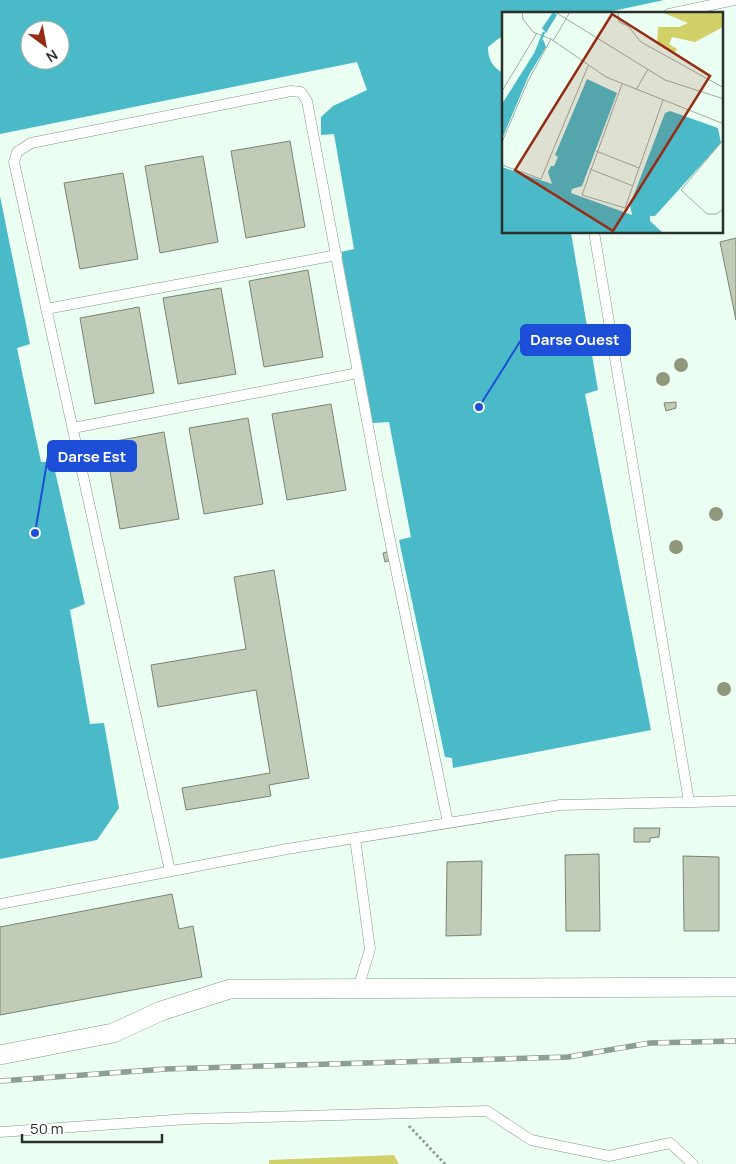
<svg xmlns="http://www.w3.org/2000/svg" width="736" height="1164" font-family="Manrope,sans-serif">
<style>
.forest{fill:#d2d069}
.water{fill:#4bbac8;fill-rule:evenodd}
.building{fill:#c0ccb8;stroke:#798471}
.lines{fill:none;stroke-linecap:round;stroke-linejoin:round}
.lane-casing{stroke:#829789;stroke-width:11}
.street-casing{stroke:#829789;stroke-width:20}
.path{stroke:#8f9e95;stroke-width:3;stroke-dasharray:2.5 2.5;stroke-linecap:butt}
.lane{stroke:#fff;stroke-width:10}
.street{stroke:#fff;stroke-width:19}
.rail-casing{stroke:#8f9e94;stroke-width:5.5}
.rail{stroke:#fff;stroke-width:4;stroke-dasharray:11;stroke-linecap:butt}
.tree{fill:#90987b}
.inset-river{fill:none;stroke:#4bbac8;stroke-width:2.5}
.inset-road{fill:none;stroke:#9eada3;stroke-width:1}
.view{fill:#952d15;fill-opacity:0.15;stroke:#952d15;stroke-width:2.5}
.inset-edge{fill:none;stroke:#28312b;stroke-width:2.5}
.leader{fill:none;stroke:#1d4ed8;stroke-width:2}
.callout-dot{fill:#1d4ed8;stroke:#fff;stroke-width:2}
.callout{fill:#1d4ed8;stroke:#1d4ed8;stroke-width:2}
.callout-label{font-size:15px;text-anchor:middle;font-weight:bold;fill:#fff}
</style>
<rect width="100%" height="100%" fill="#ecfff3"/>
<path class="forest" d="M394,1155L399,1164H269V1160Z"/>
<path class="water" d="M0,0H664L599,14H503V36L498,39L488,47C488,59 492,67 503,73V232L571,233L598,390L585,394L651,730L453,768L452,758L445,757L399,540L411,537L389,422L373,423L341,252L354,249L334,134L321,135V117L333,106L367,90L357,62L0,134ZM30,30H60V60H30Z
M0,196L30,344L17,348L41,462H53L85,604L70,610L90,724L104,723L119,808L97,840L0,859Z"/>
<path class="building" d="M290,141L305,227L246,238L231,151Z
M203,156L218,242L160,253L145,166Z
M123,173L138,259L80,269L64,183Z
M736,238V320L720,242Z
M308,270L323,357L264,367L249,281Z
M221,288L236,374L178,384L163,298Z
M139,307L154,393L95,404L80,318Z
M676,402V408L666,411L664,403Z
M331,404L346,490L287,500L272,414Z
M248,418L263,504L204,514L189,428Z
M164,432L179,519L120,529L105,443Z
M390,551L392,560L385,562L383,553Z
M274,570L309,778L269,785L271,796L186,810L182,788L270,773L256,690L158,707L151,665L246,649L234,577Z
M634,828H660L659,837L650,838V842H634Z
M599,854L600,931H566L565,855Z
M683,856L719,857V931H684Z
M482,861L481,935L446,936L447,862Z
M172,894L179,929L193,926L202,977L0,1015V927Z"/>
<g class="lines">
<defs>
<path id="lane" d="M669,14L734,0
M594,232L689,802
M46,309L337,255
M73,428L358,373
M355,838L370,949L358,988
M170,871L14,162L17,152L31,143L291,91L301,92L307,101L383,506L448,823
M0,904L287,849L560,805L736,801
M0,1132L188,1119L487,1111L531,1140L609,1156L670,1143L693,1164"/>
<path id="street" d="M0,1055L113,1033L161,1011L230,989L736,987"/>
</defs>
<use href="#lane" class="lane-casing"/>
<use href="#street" class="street-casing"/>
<path class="path" d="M409,1126L445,1164"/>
<use href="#lane" class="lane"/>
<use href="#street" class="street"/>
<defs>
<path id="rail" d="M0,1081L166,1069L568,1057L650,1043L736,1041"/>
</defs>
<use href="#rail" class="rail-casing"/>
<use href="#rail" class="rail"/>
</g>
<g class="tree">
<circle cx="681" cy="365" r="7"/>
<circle cx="663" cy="379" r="7"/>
<circle cx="716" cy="514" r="7"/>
<circle cx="676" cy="547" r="7"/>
<circle cx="724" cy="689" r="7"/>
</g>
<g transform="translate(502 12)">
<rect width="221" height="221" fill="#ecfff3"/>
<path d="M159,0H221V15L193,30L170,25L167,32L175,37L172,42L155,32L156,15H177L186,11Z" fill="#d2d069"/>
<path d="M51,0L55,3L44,21L40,16ZM41,27L44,35L27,63L0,127V92ZM85,67L115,81L80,174L70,177L69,181L130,203L128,193L163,101L168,99L216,116L219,131L153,204H148V209L161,221H0V155L50,172L46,160L49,154H52L56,145L53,143Z" fill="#4bbac8"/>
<path class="inset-river" d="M34,40L42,20"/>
<path class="inset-road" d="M20,0L21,7L31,20L49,27L104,65L222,112M53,0L163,68L222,87M116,0L117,10L126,14L139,30L222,76M51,29L68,0M120,72L80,183L123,196L161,88M134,78L146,57M0,79L35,21M222,127L179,178L205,202H215L222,196M0,130L26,69L49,27M94,139L137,156M0,153L39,167L86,54M88,157L131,174"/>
<path class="view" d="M110,2L208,64L111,219L13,158Z"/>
<rect width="221" height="221" class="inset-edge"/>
</g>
<path class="leader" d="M479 407L521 340M35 533L48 456"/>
<g class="callout-dot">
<circle cx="479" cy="407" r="5"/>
<circle cx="35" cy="533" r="5"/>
</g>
<g class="callout">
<rect x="521" y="325" width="109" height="30" rx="5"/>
<rect x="48" y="441" width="88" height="30" rx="5"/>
</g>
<g class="callout-label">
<text x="575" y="345">Darse Ouest</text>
<text x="92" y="462">Darse Est</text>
</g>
<g transform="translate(45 45) rotate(148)"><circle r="24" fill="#ffffff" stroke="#a9adaa"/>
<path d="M0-4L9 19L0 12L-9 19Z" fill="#952d15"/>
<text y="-8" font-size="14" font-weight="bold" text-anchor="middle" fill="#28312b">N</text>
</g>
<path d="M22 1134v8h140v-8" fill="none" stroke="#28312b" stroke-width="2.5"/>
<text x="30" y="1134" font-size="15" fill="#28312b" stroke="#ffffff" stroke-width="4" paint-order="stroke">50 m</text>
</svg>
